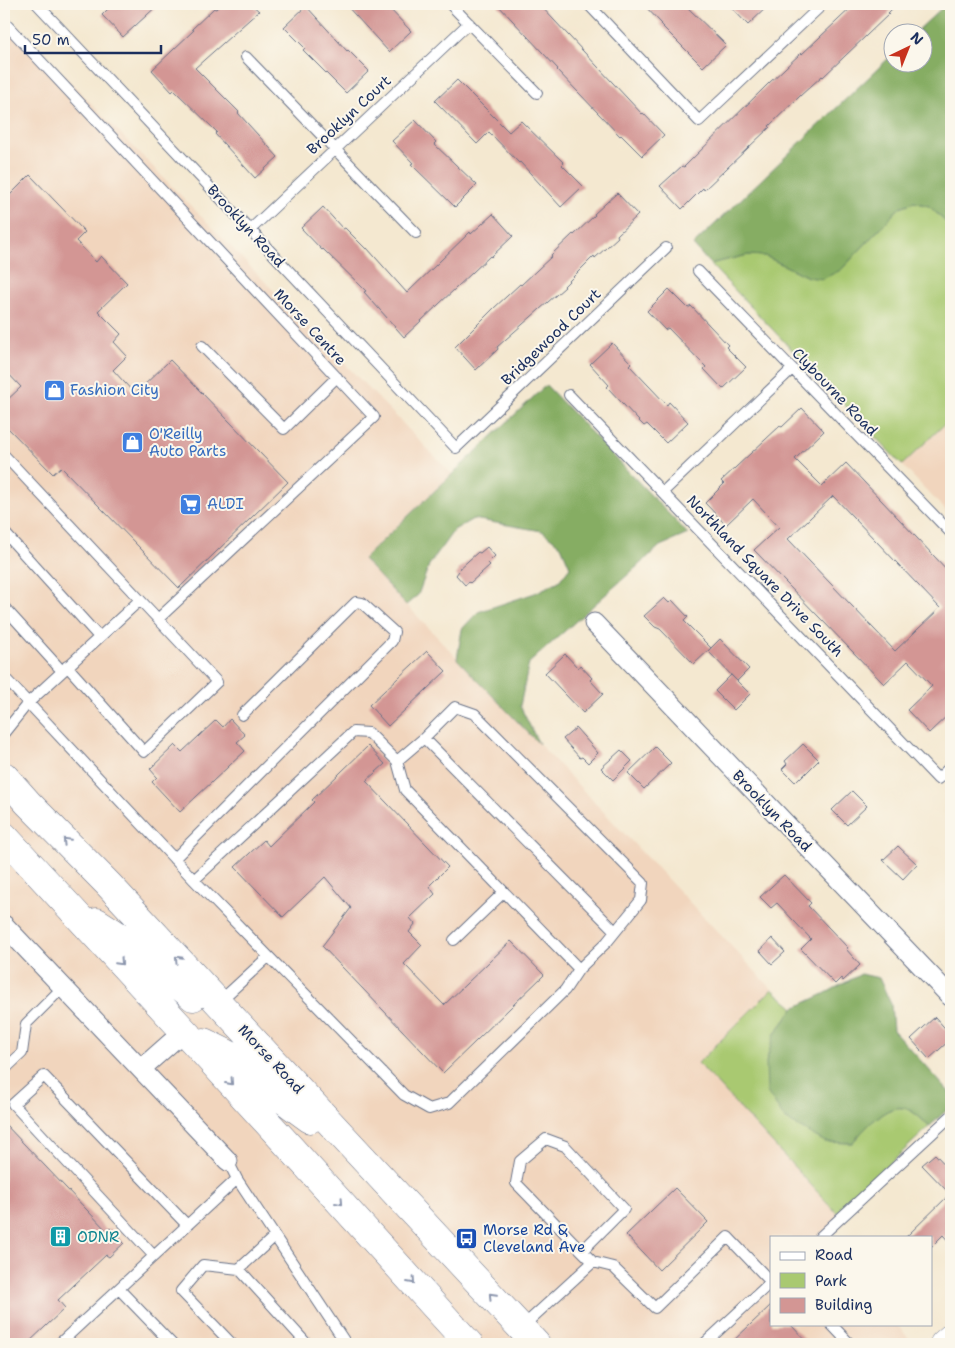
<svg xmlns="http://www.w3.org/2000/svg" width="955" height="1348" font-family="'Shantell Sans',sans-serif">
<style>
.built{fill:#f1d5bd}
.green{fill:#a9c971;stroke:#627c68}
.forest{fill:#86ad63;stroke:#506e60}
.building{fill:#d39694;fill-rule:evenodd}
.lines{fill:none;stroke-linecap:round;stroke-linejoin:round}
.service-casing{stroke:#677086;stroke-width:12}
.minor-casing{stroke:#677086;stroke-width:21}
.primary-casing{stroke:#677086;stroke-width:29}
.service{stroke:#fff;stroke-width:10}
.minor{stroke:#fff;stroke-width:19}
.primary{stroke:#fff;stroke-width:28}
.oneway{stroke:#8d97ae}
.labels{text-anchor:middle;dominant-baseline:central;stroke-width:4;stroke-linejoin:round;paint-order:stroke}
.street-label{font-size:15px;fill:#1b2f5e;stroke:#fbf7ec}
.shop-label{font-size:15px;fill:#366cbe;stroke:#fbf7ec;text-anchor:start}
.transit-label{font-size:15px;fill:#164399;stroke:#fbf7ec;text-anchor:start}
.culture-label{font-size:15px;fill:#0d838f;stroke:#fbf7ec;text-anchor:start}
</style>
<rect width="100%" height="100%" fill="#fbf7ec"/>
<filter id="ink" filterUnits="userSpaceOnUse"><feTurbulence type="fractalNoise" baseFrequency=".02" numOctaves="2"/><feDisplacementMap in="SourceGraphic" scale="10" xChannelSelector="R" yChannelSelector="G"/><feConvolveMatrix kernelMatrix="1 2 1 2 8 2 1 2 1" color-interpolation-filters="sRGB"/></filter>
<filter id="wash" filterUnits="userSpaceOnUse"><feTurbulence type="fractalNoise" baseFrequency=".0096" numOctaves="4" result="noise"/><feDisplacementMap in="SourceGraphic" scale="20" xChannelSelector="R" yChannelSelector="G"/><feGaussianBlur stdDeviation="1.12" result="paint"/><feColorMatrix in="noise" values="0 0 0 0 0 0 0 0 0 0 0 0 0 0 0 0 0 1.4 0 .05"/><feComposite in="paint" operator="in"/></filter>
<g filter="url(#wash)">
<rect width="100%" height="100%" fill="#f4e8d0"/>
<path class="built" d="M4,14L452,474L363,559L772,989L698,1063L845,1222L828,1237H771V1324H896L914,1344H4Z
M951,418V516L902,465Z"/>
<path class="green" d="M914,202L929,206L951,227V418L902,465L710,264L748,255L765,256L808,277L841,270L900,207Z
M772,989L794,1008L774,1035L785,1119L826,1142L852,1143C864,1130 887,1101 907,1109C915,1112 923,1121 930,1126L837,1213L698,1063Z"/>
<path class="forest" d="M946,4H951V102L944,114L951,122V227L929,206L914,202L900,207L841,270L822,279L808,277L765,256L748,255L710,264L693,245L892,55V62H922V32H916Z
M546,385L688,534L660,546L529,663L520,706L539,744L457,659L462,629L478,612L535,593L559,581L570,567L561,546L542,531L473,519L454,530L429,565L418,595L406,605L363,559Z
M861,974L879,978L891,1004L893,1030L951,1094V1106L930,1126C923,1121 915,1112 907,1109C887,1101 864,1130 852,1143L825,1142L785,1119L767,1092L766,1062L774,1035L794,1008L824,994Z"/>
<g id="blocks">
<path class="building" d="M113,4H159L123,37L102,15Z
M221,4H251L259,11L195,68L239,112L238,113L278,157L255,178L215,134L217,132L174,90L172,92L152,70L194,30L192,29L214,8L216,9Z
M345,4H385L411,31L389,52Z
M497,4H539L642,114L643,113L664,135L642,156L621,135L620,136L557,70L558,69Z
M643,4H684L726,45L703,67L660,24L661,23Z
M728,4H770L748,25Z
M855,4H897L888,13L889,14L823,77L822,76L800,96L769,126L770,127L704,190L703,188L682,209L660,186L682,166L684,167L769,83L801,53L802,54Z
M306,6L347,51L348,50L369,71L346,93L303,50L305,48L284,27Z
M457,80L509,132L521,121L564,163L562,165L583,186L561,207L520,162L519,163L489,132L477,144L435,101Z
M415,120L436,142L434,144L477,185L455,207L411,164L413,163L392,141Z
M30,175L85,232L76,241L96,262L101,256L127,283L98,311L121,334L114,342L127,356L113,370L135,394L170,360L288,482L179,588L61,467L53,474L4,424V403L21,387L4,369V201Z
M617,193L638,215L617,235L618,237L595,258L594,256L564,286L565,287L497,347L498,349L476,370L455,347L494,308L520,284L521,285L552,256L551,255L573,234L574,235L595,215L594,214Z
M323,207L343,229L345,228L366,249L367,248L407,293L470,232L471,234L493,214L513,236L491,257L490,256L404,337L364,292L366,291L323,249L322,250L301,228Z
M669,289L688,308L691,306L728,345L726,347L746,367L723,389L704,369L706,367L668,328L665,330L647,311Z
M612,343L631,363L629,365L667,405L669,402L688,422L666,443L647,424L644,426L638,420L607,387L609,385L590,364Z
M802,408L824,431L795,459L822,486L846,463L951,574V712L929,733L907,710L932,686L908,661L884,684L754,550L779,527L753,499L726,525L705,503L724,484L721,481L780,426L782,427ZM833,496L940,608L895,651L788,539Z
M487,547L495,556L488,563L490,565L470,583L469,582L465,585L456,575L459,571L458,570L478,552L480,553Z
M664,598L669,603L672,600L688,617L684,621L711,648L694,664L660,629L655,627L644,616Z
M720,639L749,669L737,681L708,651Z
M427,651L446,671L388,726L369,705Z
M565,654L578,668L580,665L592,678L590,680L603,694L583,713L545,673Z
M731,675L750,694L734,710L715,691Z
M230,719L245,735L237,742L245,751L180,812L152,782L157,777L150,769L175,745L182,752L216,720L223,727Z
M576,728L598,753L588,763L582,757L580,758L563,739Z
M803,744L819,760L801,778L800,777L795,782L782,769L787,764L785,761Z
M368,746L385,764L366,781L448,867L429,886L435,894L410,918L415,924L409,932L422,945L404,964L444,1005L511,941L544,975L443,1073L322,946L351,908L325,877L283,917L235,867L264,840L269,846L314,802L312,800Z
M655,747L671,763L644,789L628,773Z
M621,750L632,761L613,780L601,768Z
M852,791L867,806L847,825L832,810Z
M898,846L917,864L903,879L883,860Z
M784,875L811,903L808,906L848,948L846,949L860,965L843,981L841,978L835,984L801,949L811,939L777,903L771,908L760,897Z
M772,938L785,952L772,964L760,951Z
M935,1017L951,1035V1039L929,1059L911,1039Z
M4,1123L107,1231L110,1228L124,1243L109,1257L106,1255L58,1300L65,1308L27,1344H4Z
M935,1154L951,1171V1244L943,1235L931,1247V1237H906L950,1194L922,1165Z
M675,1188L708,1222L659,1270L626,1235Z
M771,1305V1324H790L809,1344H730Z"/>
</g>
</g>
<g filter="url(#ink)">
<use href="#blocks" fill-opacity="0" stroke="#677086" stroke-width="1"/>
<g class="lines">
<defs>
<path id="service" d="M37,4L456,448L666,248
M450,4L537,93
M588,4L699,121L823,4
M4,22L374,417L158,619L4,455
M246,57L416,233
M250,230L469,23
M698,271L951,533
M202,346L284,429L337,377
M569,395L938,779L951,766
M663,492L792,369
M4,532L99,637
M4,607L62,671
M67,666L144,752L217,682L158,619
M4,677L194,880L404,1095L429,1109L449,1103L565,990L579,969L607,942L641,900L643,883L475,714L455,707L424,738L397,761
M4,733L28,703L140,600
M424,738L615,931
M174,859L392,641L394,632L362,603L356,602L242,715
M194,880L353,732L369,733L397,761L405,790L579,969
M454,940L504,892
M219,1002L268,957
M4,1070L22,1053L26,1024L63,987
M237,1179L345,1342L343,1344
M820,1237L951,1116
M582,1251L624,1209L565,1146L546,1139L520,1161L516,1183L582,1251L593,1262
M154,1256L13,1104L44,1076L187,1225
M239,1269L307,1344
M119,1289L172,1344
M831,1324L850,1344
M522,1327L593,1262L613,1267L655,1308L728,1237L771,1282
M59,1344L237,1179L228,1161
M232,1344L181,1291L203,1265L239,1269L275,1236
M704,1344L771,1282"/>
<path id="minor" d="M594,623L951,997
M4,925L228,1161
M141,1069L184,1031"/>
<path id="primary" d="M4,776L28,803L108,884L536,1344
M4,836L184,1031L469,1344
M97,922L125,940L193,997
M204,1042L234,1057L273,1092L310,1119
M944,1344L951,1338"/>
</defs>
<use href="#service" class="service-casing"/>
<use href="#minor" class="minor-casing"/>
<use href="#primary" class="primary-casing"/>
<use href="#service" class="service"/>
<use href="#minor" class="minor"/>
<use href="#primary" class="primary"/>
</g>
<defs><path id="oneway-chevron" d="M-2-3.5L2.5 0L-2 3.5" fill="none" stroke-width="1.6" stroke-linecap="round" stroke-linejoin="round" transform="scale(1.25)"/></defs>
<g class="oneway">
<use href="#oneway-chevron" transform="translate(66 841) rotate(-134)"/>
<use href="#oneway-chevron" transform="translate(178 959) rotate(-133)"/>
<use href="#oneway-chevron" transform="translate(120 962) rotate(47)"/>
<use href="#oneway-chevron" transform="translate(230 1082) rotate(48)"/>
<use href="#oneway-chevron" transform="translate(340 1202) rotate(48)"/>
<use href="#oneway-chevron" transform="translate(412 1281) rotate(48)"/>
<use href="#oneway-chevron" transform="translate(492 1296) rotate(-133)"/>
</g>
</g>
<defs>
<symbol id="shop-square" viewBox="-11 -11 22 22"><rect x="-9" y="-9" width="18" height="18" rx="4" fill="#3f7fe0" stroke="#fbf7ec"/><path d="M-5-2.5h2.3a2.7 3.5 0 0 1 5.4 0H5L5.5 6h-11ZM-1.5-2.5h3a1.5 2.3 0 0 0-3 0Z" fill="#fff"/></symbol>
<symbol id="supermarket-square" viewBox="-11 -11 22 22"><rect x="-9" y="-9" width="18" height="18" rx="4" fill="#3f7fe0" stroke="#fbf7ec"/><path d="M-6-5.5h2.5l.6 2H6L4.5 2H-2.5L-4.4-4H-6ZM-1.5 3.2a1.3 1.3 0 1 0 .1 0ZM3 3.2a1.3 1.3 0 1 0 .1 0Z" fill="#fff"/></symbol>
<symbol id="building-square" viewBox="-11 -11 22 22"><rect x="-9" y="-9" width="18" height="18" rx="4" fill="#0f9aa8" stroke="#fbf7ec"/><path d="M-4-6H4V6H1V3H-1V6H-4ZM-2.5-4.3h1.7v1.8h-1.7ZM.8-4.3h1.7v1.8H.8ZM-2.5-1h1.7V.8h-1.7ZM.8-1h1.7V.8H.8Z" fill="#fff"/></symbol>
<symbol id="bus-square" viewBox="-11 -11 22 22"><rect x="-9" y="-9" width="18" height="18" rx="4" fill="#1a4fb4" stroke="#fbf7ec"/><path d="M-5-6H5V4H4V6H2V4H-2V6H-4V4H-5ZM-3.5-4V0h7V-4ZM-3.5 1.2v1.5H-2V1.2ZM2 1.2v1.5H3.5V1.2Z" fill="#fff"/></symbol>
</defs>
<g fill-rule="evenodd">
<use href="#shop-square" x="42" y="378" width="25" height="25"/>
<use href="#shop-square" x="120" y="430" width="25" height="25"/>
<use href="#supermarket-square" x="178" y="492" width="25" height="25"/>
<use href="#building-square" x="48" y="1224" width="25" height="25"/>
<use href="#bus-square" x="454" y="1226" width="25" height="25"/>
</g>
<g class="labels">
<g class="street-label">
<text transform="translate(349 115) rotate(-43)">Brooklyn Court</text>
<text transform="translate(246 226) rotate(47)">Brooklyn Road</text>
<text transform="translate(310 327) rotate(47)">Morse Centre</text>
<text transform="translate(551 337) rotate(-44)">Bridgewood Court</text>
<text transform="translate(835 392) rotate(46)">Clybourne Road</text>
<text transform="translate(765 576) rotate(46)">Northland Square Drive South</text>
<text transform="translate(772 811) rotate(46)">Brooklyn Road</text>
<text transform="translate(271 1059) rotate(47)">Morse Road</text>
</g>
<g class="shop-label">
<text x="70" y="390">Fashion City</text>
<text x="149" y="434">O'Reilly<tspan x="149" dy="17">Auto Parts</tspan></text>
<text x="207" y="504">ALDI</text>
</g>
<g class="transit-label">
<text x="483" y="1230">Morse Rd &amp;<tspan x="483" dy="17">Cleveland Ave</tspan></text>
</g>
<g class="culture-label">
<text x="77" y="1237">ODNR</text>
</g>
</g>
<rect width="955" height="1348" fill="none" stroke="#fbf7ec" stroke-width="20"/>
<rect x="770" y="1236" width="162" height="90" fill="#fbf7ec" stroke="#a1a7b3"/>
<rect x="780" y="1252" width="25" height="8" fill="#ffffff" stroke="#a1a7b3"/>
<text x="815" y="1260" font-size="15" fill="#1b2f5e">Road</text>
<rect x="780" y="1273" width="25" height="15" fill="#a9c971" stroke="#a1a7b3"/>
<text x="815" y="1286" font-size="15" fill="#1b2f5e">Park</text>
<rect x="780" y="1298" width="25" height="15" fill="#d39694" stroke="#a1a7b3"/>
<text x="815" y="1310" font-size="15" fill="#1b2f5e">Building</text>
<g transform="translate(908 48) rotate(43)"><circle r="24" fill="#fbf7ec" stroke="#a1a7b3"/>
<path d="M0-4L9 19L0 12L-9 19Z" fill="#c8321e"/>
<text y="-8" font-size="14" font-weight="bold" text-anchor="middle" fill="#1b2f5e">N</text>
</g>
<path d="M25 45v8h136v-8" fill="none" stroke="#1b2f5e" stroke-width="2.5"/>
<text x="32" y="45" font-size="15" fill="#1b2f5e" stroke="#fbf7ec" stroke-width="4" paint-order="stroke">50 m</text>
</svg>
